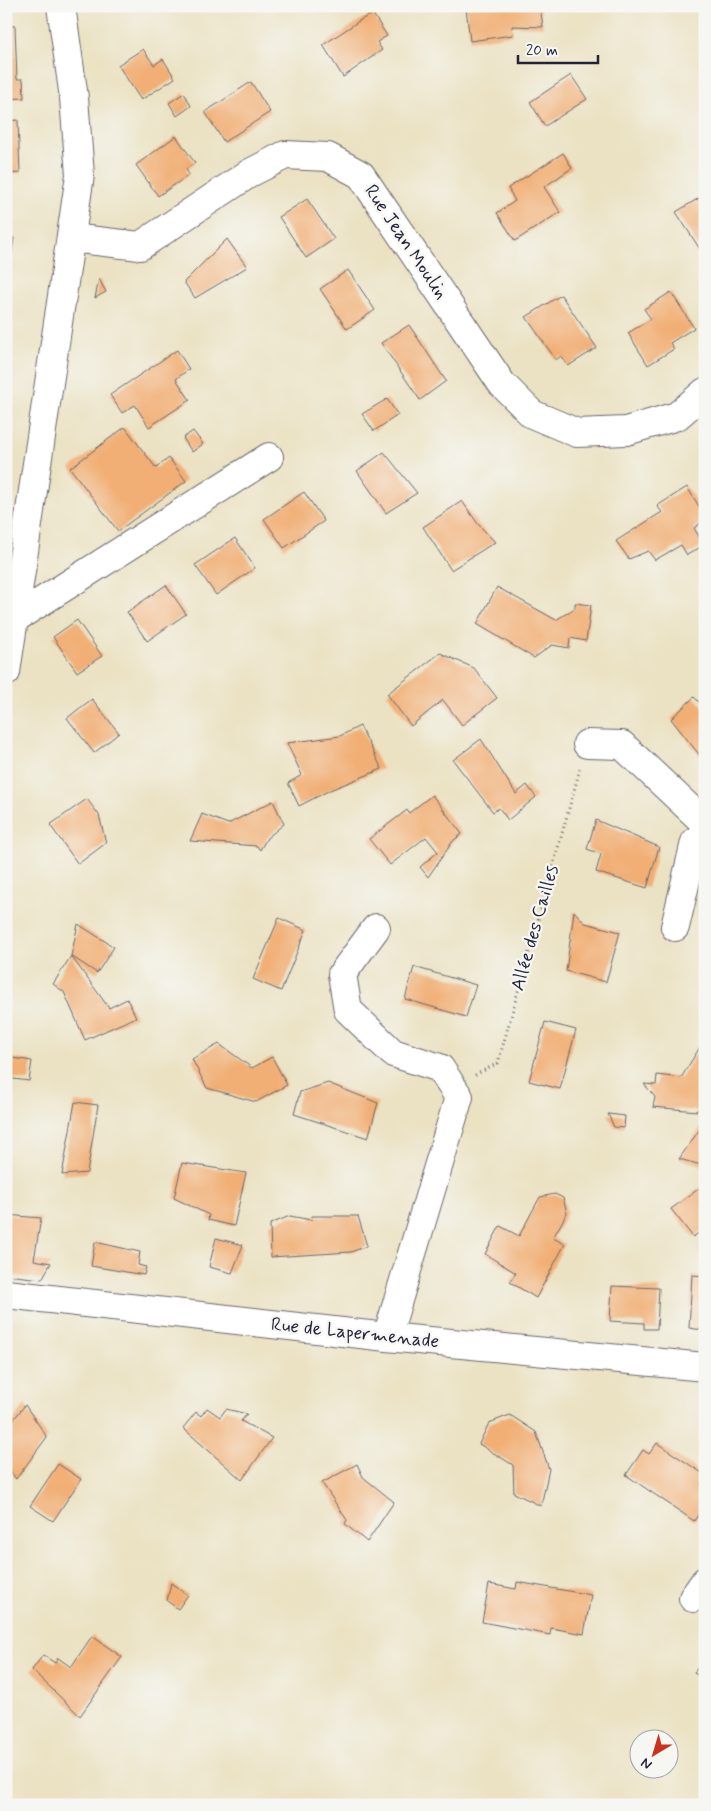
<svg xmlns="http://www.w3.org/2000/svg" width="711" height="1811" font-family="Mynerve,sans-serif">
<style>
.building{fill:#f1af75}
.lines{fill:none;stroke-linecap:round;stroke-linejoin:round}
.street-casing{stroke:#68656b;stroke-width:30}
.path{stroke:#68656b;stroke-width:3;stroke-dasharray:1 4;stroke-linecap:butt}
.street{stroke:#fff;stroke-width:28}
.labels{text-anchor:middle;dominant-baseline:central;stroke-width:4.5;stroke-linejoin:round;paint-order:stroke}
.street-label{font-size:19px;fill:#22223b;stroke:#f6f6f2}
</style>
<rect width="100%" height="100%" fill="#f6f6f2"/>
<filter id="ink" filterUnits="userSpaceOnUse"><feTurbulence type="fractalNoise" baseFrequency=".02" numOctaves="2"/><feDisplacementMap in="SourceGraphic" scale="10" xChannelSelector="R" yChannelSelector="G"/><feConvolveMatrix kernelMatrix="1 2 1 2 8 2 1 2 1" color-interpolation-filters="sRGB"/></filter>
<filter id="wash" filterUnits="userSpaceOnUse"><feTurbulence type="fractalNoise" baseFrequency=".0096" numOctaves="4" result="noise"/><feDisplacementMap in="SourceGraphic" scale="20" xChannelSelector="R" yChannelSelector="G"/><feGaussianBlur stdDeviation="1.12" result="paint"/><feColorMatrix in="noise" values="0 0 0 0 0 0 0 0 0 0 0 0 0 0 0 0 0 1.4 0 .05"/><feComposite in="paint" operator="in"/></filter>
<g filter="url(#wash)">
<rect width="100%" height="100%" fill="#ebe2c3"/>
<g id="blocks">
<path class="building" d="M475,6H540L543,27L512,26L513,35L470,41L466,8Z
M373,14L387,36L377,42L382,50L343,77L323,45L362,19Z
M6,26H15L17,79H23L24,98L6,99Z
M143,49L154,65L163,59L175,78L141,100L118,65Z
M571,75L587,99L545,126L530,102Z
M251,82L270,112L224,142L205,112Z
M184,93L191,106L177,116L169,103Z
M18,120L20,173L6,174V121Z
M176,136L195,163L186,169L189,175L158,196L136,165Z
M563,153L572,168L544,187L560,212L515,241L497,213L515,201L508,188Z
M699,198L705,207V257L676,212Z
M307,199L334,239L306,258L279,217Z
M6,237L14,238L8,280L6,279Z
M227,239L247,267L195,298L184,282Z
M348,270L375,310L347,329L320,289Z
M99,279L106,292L95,298Z
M671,292L694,328L670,343L674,349L648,365L628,333L651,319L644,309Z
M561,295L597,348L568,366L561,356L556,360L526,317Z
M6,311H11L7,332H6Z
M409,325L446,381L420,400L381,343Z
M177,350L189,369L176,379L190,400L149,427L135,405L122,413L110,395Z
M387,399L398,415L374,431L362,414Z
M125,427L156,468L169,458L186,481L118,531L70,468Z
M193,431L203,444L192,452L183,438Z
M384,452L417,493L386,513L357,471Z
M687,487L705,516V520L694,528L704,545L687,555L681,545L655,560L648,551L629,559L616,541L662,512L657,506Z
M304,492L324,521L284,548L264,519Z
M462,501L478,524L495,542L451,570L423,527Z
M235,538L255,568L216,595L195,565Z
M166,585L186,614L147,641L127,612Z
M497,587L556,620L575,608V603L591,605L586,641L570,638L569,648L552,645L534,658L477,624Z
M77,620L102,656L77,672L53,637Z
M440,653L474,668L497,698L462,725L443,700L411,726L387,694Z
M694,697L705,708V762L671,719Z
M92,699L119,733L94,753L67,718Z
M360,726L382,769L330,790L299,806L288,783L302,775L287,743L340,736Z
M481,739L516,794L527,785L536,797L508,820L499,808L493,812L453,760Z
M432,795L462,834L453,841L428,877L420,867L438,852L426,837L390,865L369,839L407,810L409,813Z
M87,799L99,815L106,843L78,864L50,825Z
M273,801L284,824L267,838L260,850L257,846L190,841L202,814L228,824Z
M596,820L659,847L647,888L596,872L601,854L587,849Z
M574,911L585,923L620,932L606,982L566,971Z
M279,918L306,930L281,991L253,979Z
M78,924L114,947L97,973L71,956L109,1008L127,999L136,1017L85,1040L64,992L53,984L71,956Z
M414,967L476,985L466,1017L405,999Z
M545,1022L576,1030L560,1089L529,1081Z
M219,1044L252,1068L272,1057L287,1085L256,1102L207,1088L192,1059Z
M700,1047L705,1050V1099L697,1111L653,1107L655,1097L644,1084L656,1085L657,1075L681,1078Z
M6,1057L32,1061L29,1081L6,1078Z
M328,1083L378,1103L368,1138L294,1114L300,1092Z
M75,1102L98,1105L87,1173L62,1175Z
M608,1114L625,1116L624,1128L614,1127Z
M702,1126L705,1129V1166L679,1159Z
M182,1163L246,1173L234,1226L208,1220L209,1215L174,1198Z
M705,1184V1228L693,1237L671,1209Z
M555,1194L563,1198L567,1213L553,1238L565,1244L536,1298L510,1282L516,1273L485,1254L500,1226L519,1236L540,1197Z
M6,1215L41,1218L34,1260L51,1263L42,1279L6,1275Z
M290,1216L311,1220L312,1216H358L367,1246L351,1252L271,1257L270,1224Z
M216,1238L243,1245L232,1273L209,1267Z
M95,1242L140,1252L138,1265L146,1267L144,1275L91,1266Z
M692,1275L705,1276V1324H703V1330L689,1328Z
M612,1286L659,1288L657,1329H644V1323L610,1321Z
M25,1405L47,1437L16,1479L6,1465V1429Z
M207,1408L220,1417L226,1409L247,1414L241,1421L272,1438L242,1480L183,1428L196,1412L201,1416Z
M510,1415L536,1432L549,1469L541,1506L514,1493L513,1465L479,1444L489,1423Z
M657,1443L705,1475V1479L701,1484L705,1486V1505L694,1521L626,1475L643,1450L649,1454Z
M58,1464L81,1479L53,1521L30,1506Z
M357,1464L363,1477L394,1502L367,1542L345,1524L347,1520L322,1483Z
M517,1582L591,1595L584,1634L551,1628L550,1635L482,1622L489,1584L516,1589Z
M171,1583L188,1595L178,1609L167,1601Z
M92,1636L122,1657L80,1716L32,1670L43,1655L55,1663L58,1658L71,1667Z
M705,1657V1679L694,1673Z"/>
</g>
</g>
<g filter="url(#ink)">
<use href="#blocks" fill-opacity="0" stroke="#68656b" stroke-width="1"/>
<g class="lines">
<defs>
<path id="street" d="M71,238L140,246L250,173L285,155L328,157L361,175L502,384L532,414L577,433L626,431L677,416L705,392
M14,619L269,457
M6,672L80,175L74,98L61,6
M587,744L622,745L705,823
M675,927L695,842L705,833
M376,928L342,974L348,1010L393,1053L440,1068L459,1097L387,1337
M6,1294L387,1337L705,1367
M693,1598L705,1581"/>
</defs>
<use href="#street" class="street-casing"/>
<path class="path" d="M475,1075L498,1063L580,769"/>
<use href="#street" class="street"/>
</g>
</g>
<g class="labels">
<g class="street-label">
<text transform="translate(406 242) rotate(56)">Rue Jean Moulin</text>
<text transform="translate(535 928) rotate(-74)">Allée des Cailles</text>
<text transform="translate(355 1333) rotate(6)">Rue de Lapermenade</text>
</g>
</g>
<rect width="711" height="1811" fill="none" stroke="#f6f6f2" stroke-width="25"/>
<g transform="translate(654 1754) rotate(218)"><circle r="24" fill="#f6f6f2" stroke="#a1a1a9"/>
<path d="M0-4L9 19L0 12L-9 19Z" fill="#c8321e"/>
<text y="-8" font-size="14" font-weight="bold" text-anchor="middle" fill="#22223b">N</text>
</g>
<path d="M518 55v8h80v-8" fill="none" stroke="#22223b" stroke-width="2.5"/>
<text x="526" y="55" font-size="15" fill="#22223b" stroke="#f6f6f2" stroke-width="4" paint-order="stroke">20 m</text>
</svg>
